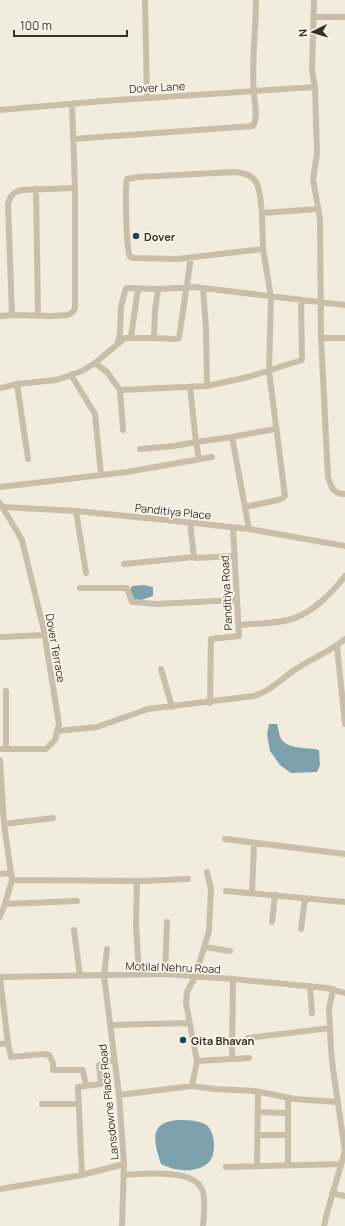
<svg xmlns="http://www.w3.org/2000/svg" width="345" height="1226" font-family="Manrope,sans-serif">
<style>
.water{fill:#7da2ad}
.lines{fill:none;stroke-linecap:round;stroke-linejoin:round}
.street{stroke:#c9beaa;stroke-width:6}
.poi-dot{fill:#204857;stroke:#f9f5ea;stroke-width:1.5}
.labels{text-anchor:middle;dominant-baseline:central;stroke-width:3.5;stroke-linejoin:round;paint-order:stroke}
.street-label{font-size:11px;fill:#373029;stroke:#f9f5ea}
.poi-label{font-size:11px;font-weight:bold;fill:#373029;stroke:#f9f5ea;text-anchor:start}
</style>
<rect width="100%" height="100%" fill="#f1ecdd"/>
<path class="water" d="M144,585L153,587V596L138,601L132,600L129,592L132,586Z
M269,724H277C279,728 278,732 280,736C284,750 307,747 319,750L320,765L317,772L291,773L280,765L270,751L267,734Z
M177,1120C186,1120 197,1120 205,1124C216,1130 217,1156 208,1163C196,1174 174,1171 161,1164C154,1142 148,1123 177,1120Z"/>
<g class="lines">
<path class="street" d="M145,0L147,98
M314,0L312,70L315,87L317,154L313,179L320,219L321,338L328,477C331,487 333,494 345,494
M313,17H345
M0,110L103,101L315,87
M73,139L253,126C258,117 255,105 254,95C251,65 256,31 256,0
M36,189L38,316
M262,213C259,191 262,174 235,172L139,177L127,179C125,189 126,248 130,257L134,258L177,259L263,249L262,213L318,209
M203,288L206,328L207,386
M12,315L8,205C10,196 12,193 21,190L75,188
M0,316L12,315L52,316L68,315L73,312L75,308V188L72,104
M131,337L138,289
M154,338L174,339L179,338L191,257
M321,338H345
M118,343L120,332L121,306L126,288L158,289L194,287L345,305
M95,363L107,372L120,390L123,430
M71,375L95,414L101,475
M17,384L28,459
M190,387L196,442L232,437
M0,388L17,384L56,380L71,375L82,371L95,363L125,338H154L155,311L158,289
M120,390L207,386L248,377L302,360L301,300
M140,449L174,446L196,442L199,459
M0,487L127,472L212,457
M0,503L22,540L44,631L59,724L55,740L46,749H0
M3,507L76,511L166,520L249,529L345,546
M245,507L278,500L283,498L285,496L269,371L271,297L263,249
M76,511L86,573
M190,523L194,557L195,558L235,556
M249,529L232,437L275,429
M124,564L194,557
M80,588H127L132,602H134L156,604L237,600
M239,625C256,623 275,624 292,619C312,613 332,593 345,576
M0,637L45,635
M337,646L345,724
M161,669L172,707
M210,703L211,639L239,636L233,528
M57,731L97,727L148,709L254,696C271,691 282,678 296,669C312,658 330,652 345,639
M6,749V691
M0,760L4,824L12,880L5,904L0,917
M4,824L53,818
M225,839L345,854
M0,874L10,873
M12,880L142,881L188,879
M137,881L136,924L139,975
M226,891L345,902
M252,893L254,843
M5,904L77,901
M272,922L275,895
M301,929L305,899
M74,930L80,976
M205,947L230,951
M107,949L104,976L119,1095L124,1164L122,1226
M165,974L167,922
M0,977L165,974L233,979L327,988L345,993
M0,978L8,1043L0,1044
M310,986L312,1013
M110,1025L189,1023
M248,1038L330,1028
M8,1043L11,1057L43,1054L49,1055L53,1063V1070H83L86,1086
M232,1059L233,979
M197,1061L249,1058
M192,1086L197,1061L186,1003L187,992L195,977L209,931L211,889L207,872
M119,1095L192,1086L215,1089L255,1091L295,1099L338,1102
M42,1104H79
M258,1112L288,1113
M257,1135H288
M288,1165V1098
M257,1166L258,1092
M226,1167L341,1164
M82,1175L78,1087L101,1084L99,1065L114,1060
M124,1175C142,1174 188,1169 200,1186C206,1193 204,1217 203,1226
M0,1189L82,1175L124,1164
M332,1193L345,1196
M324,1226L327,1213L345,1151L333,1069L331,1049L329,1009L333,989"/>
</g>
<g class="poi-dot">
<circle cx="136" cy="236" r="4"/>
<circle cx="183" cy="1040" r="4"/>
</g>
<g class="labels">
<g class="street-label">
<text transform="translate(157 87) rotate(-3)">Dover Lane</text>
<text transform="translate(173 511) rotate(6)">Panditiya Place</text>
<text transform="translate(226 593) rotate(-93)">Panditiya Road</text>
<text transform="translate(56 648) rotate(80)">Dover Terrace</text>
<text transform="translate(173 967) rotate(2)">Motilal Nehru Road</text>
<text transform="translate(108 1102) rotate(-96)">Lansdowne Place Road</text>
</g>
<g class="poi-label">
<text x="144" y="236">Dover</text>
<text x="191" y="1040">Gita Bhavan</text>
</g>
</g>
<g transform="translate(313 32) rotate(265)" stroke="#f9f5ea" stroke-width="3" paint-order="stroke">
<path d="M0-3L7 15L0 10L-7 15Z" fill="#373029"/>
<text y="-6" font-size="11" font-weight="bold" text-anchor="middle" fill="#373029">N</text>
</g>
<path d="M14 30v6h113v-6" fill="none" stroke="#373029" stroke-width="2"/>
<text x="20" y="30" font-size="12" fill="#373029" stroke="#f9f5ea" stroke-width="3" paint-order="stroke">100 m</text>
</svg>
